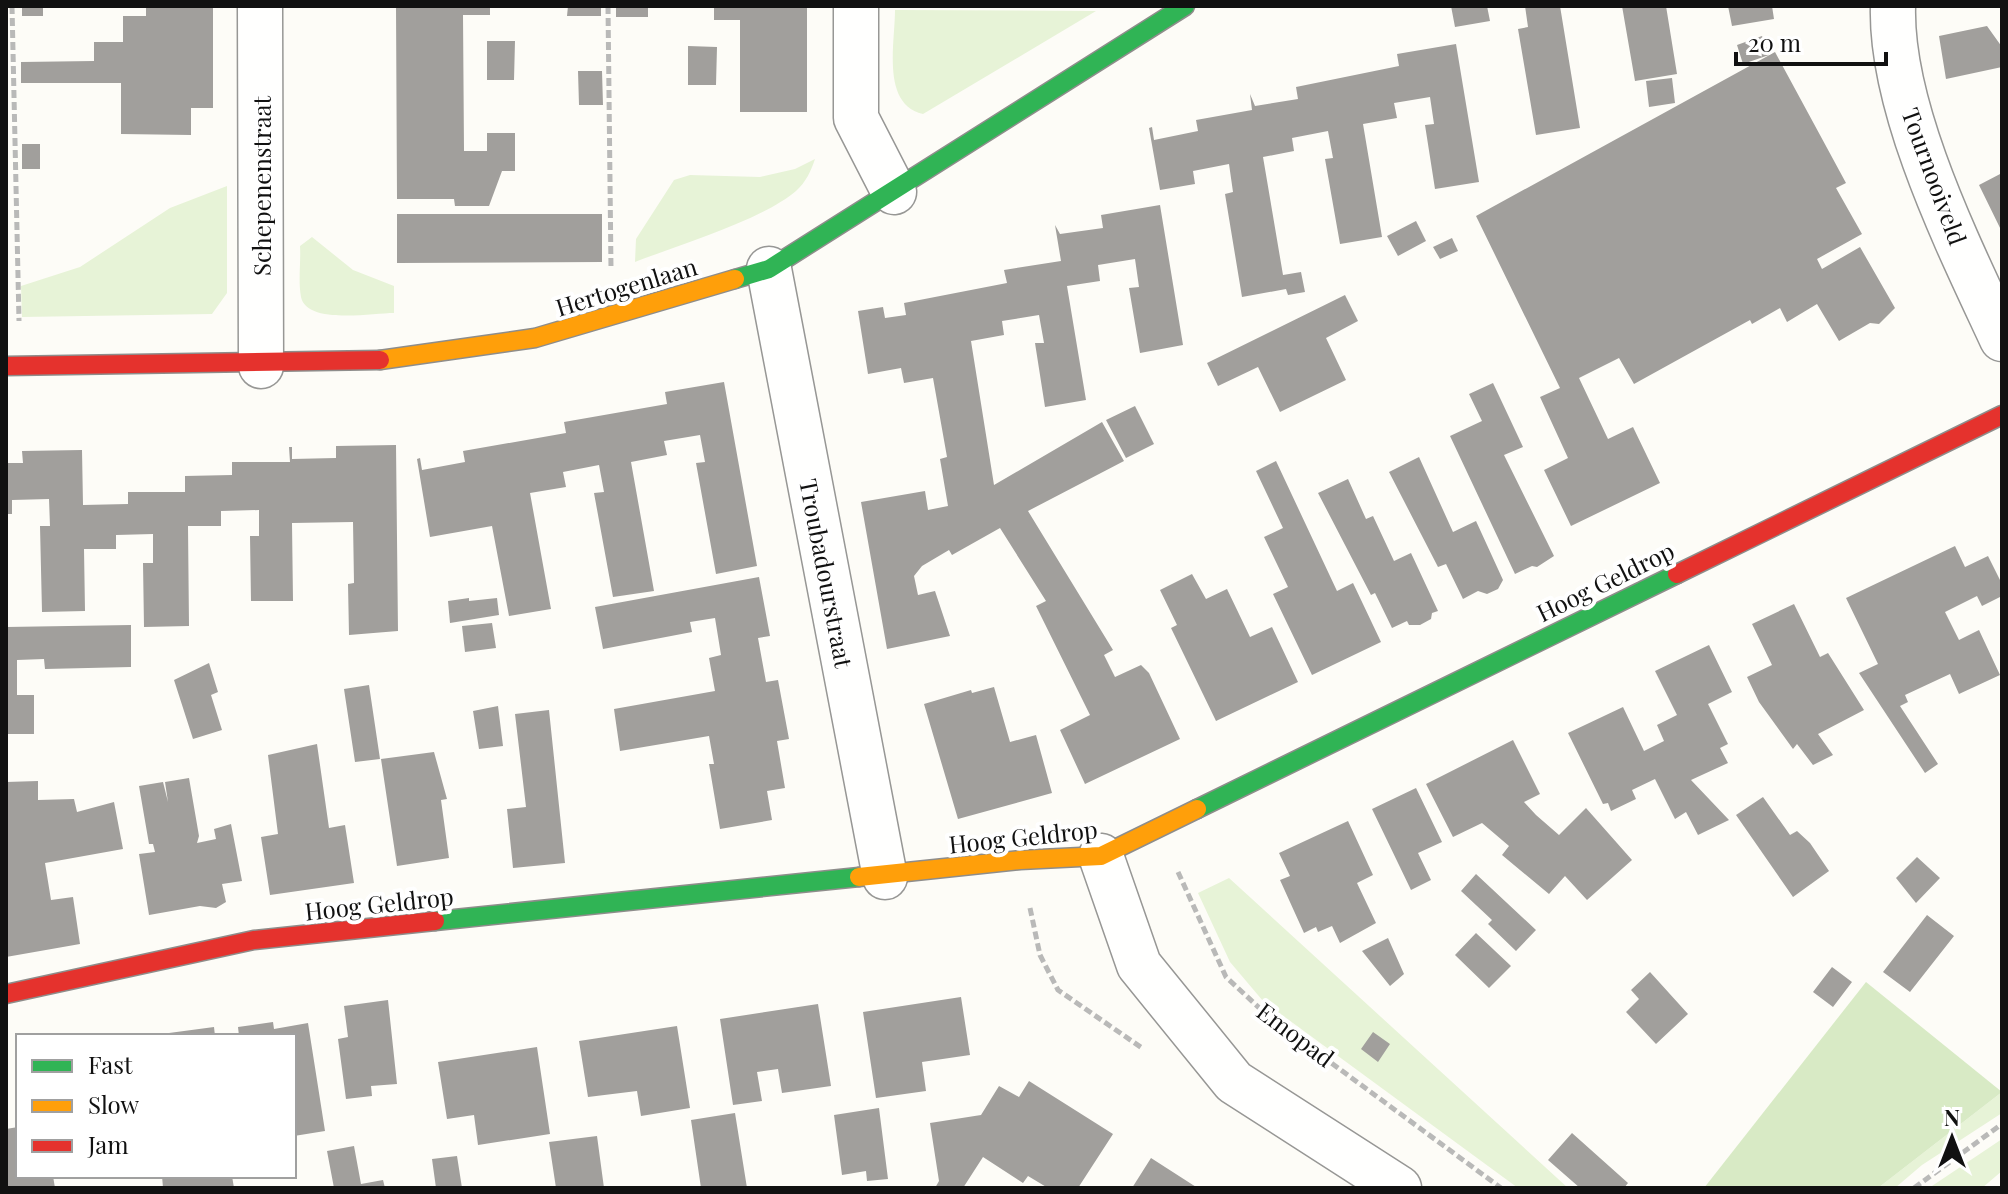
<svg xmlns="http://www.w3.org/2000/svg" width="2008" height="1194" font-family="'Playfair Display',serif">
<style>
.green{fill:#e7f3d7}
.forest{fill:#d8eac5}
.building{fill:#a19f9c}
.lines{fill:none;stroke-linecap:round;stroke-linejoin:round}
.street-casing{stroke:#979795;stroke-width:47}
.fast-casing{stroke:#8e8d8b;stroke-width:21}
.slow-casing{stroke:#8e8d8b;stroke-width:21}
.jam-casing{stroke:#8e8d8b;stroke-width:21}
.path{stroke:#b9b9b8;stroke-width:5;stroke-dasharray:8 4;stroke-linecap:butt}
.street{stroke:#fffffe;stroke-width:44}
.fast{stroke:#30b455;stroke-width:18}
.slow{stroke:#ff9f0a;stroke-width:18}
.jam{stroke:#e5322d;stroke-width:18}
.labels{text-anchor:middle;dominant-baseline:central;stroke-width:8;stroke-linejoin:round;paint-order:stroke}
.street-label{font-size:24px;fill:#111;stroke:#fff}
</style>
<rect width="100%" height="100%" fill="#fdfcf7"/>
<path class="green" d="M895,10L1096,11L923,114C881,104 895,44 895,10Z
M815,159C811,171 806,182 796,191C762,220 679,245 635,262L636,239L674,180L690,175L760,177L795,169Z
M227,186V293L212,314L22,317L21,286L80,267L170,208Z
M312,237L353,270L394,286V313C372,313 307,325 301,297C298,281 301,262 300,246Z
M1229,878L1568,1188H1518L1263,1001L1230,962L1198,893Z
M2002,1092V1113L1922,1165L1895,1188H1878Z
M2002,1139V1171L1982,1188H1929Z"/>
<path class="forest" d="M1866,982L2002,1092L1878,1188H1704Z"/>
<path class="building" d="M22,6H43V16H22Z
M146,6H213V108H191V135L121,134V83H21V62L94,61V42H123V16H146Z
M396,6H490V15H463L464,151H487V133H515V171H502L489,206H455L454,199H397Z
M568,6H601V16H567Z
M616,6H648V17H616Z
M714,6H807V112H740V20H714Z
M1451,6H1487L1490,21L1455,27Z
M1525,6H1560L1580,128L1536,135L1518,29L1528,27Z
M1622,6H1666L1677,74L1635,81Z
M1728,6H1772L1774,19L1732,26Z
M1987,26L2002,47V67L1946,79L1939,36Z
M1762,36L1769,55L1743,64L1737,45Z
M487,41H515L514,80H487Z
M1456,44L1479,182L1435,189L1425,125L1434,124L1430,97L1394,103L1397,118L1363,124L1382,237L1340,244L1325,159L1333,158L1328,131L1292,138L1294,151L1263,157L1283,275L1301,272L1305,292L1288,295L1286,289L1242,297L1225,194L1233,192L1229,164L1193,171L1195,184L1160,190L1149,128L1152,127L1154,140L1198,131L1196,120L1252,110L1250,94L1255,106L1298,99L1296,87L1399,66L1397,54Z
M688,46L717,47L716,85H688Z
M1775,52L1846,183L1836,188L1862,234L1817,259L1822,269L1860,247L1895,308L1879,324L1870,323L1839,341L1817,304L1787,322L1780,308L1752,324L1750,320L1634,384L1619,358L1579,378L1608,439L1633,427L1660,483L1571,526L1544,470L1568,458L1540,397L1560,388L1476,216Z
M578,71H602L603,105H579Z
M1672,78L1675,103L1649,107L1646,81Z
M22,144H40V169H22Z
M2002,173V232L1979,185Z
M1160,205L1183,345L1140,353L1129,288L1139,287L1135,259L1098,265L1100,281L1067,286L1086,400L1045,407L1035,343H1044L1039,315L1002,321L1004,335L971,341L994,485L1102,422L1124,461L1028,511L1113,650L1104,655L1115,677L1141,665L1149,673L1180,739L1085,784L1060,730L1090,715L1036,606L1046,601L1000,528L952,555L949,550L922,566L914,576L918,595L935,591L950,636L887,649L861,502L925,491L928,510L948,506L940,459L947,457L933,378L904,383L901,368L868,374L858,311L883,307L885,318L906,315L904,303L1007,283L1004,270L1061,261L1055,225L1060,234L1103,228L1101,215Z
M397,214H602V262L397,263Z
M1416,221L1426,241L1398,256L1387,236Z
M1452,238L1458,251L1440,259L1433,247Z
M1345,295L1358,321L1326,338L1346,380L1280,412L1258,367L1218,386L1207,363Z
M724,382L757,566L716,574L696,463L705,462L700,435L664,441L667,455L631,462L654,591L613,597L594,493L604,492L599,465L563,472L566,487L530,493L551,609L509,616L492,526L430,537L417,459L420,458L422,470L465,462L463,451L566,433L564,422L667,404L665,392Z
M1493,383L1523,447L1504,455L1554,556L1537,567L1532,566L1515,574L1450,436L1482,421L1469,394Z
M1135,406L1154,444L1126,458L1106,420Z
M396,445L398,631L349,635L348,584L354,583L353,522L292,523L293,601H251L250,536H259V510L221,511V526H188L189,626L144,627L143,563H153V534L116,535V549H84L85,611L42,612L40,526H50L49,499L12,500V514H6V463H23L22,451L82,450L83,505L128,504V492H185V476L232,475V462H290L289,447H292V459L336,458V446Z
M1419,457L1453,532L1476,521L1503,580L1498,589L1487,594L1478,591L1463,599L1446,564L1438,567L1389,472Z
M1276,461L1337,591L1353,583L1381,642L1312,675L1273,594L1288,587L1264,537L1283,528L1256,471Z
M1348,479L1366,519L1373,516L1394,561L1411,553L1438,611L1432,613L1431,619L1420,625H1409L1407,621L1392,628L1375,593L1371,595L1318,493Z
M1955,546L1965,567L1988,556L2002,584V596L1982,606L1977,596L1945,612L1959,640L1979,630L2000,675L1959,694L1950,674L1905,695L1908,702L1900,706L1938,764L1925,773L1859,673L1878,664L1846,598Z
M1192,574L1206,599L1227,589L1250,637L1272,627L1298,682L1216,721L1171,628L1177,625L1160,590Z
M759,577L770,636L758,638L766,682L778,680L789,739L777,741L785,788L767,791L772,820L720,829L709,764H714L709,736L620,751L614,709L715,691L709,658L721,655L715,618L690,622L692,632L603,649L595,607Z
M469,598V601L497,598L499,615L450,623L448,601Z
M1794,604L1820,657L1828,653L1864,710L1818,734L1833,755L1813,765L1797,744L1793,749L1759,702L1747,677L1772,665L1752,624Z
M492,623L496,648L465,652L462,626Z
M131,625V667L45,669L44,659L17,660V695H34V734H6V627Z
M1709,645L1732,692L1708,704L1728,744L1720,748L1728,763L1691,780L1729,820L1698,835L1686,812L1675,819L1655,779L1632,790L1636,799L1611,811L1608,803L1603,804L1568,733L1623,707L1644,751L1664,741L1657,725L1677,715L1655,671Z
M209,663L218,692L211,695L222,730L193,739L174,680Z
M369,685L380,759L355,762L344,689Z
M994,687L1010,742L1036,735L1052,793L958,819L924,704L971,690L972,693Z
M498,706L503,746L479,749L473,711Z
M549,710L565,863L513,868L507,809L526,807L515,714Z
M1513,740L1540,794L1524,802L1536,815L1559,835L1586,808L1632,860L1587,900L1565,876L1549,894L1502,855L1509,846L1482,823L1453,837L1426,784Z
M317,744L329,828L345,825L354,883L270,895L261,837L278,834L268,755Z
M434,752L447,799L441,800L449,858L397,866L381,759Z
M189,778L199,836L197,843L216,839L214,829L231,824L242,881L222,884L226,902L216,908L200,906L149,915L139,854L155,852L153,844H149L139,786L163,782L168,802L165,782Z
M38,781V800L74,799L77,812L114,802L123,849L45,863L51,900L73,897L80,944L6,957V782Z
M1416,788L1442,842L1418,853L1431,880L1411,890L1372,809Z
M1763,797L1790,835L1797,831L1810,843L1829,871L1793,897L1736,815Z
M1348,821L1373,875L1357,883L1376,923L1340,943L1332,926L1318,932L1316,927L1304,933L1280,880L1290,876L1279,853Z
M1917,857L1940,878L1916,903L1896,878Z
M1476,874L1536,930L1516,951L1488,924L1492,920L1461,891Z
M1927,915L1954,936L1910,992L1883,972Z
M1476,933L1511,966L1489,988L1455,955Z
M1388,938L1404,974L1390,986L1362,951Z
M1832,967L1852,982L1833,1007L1813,992Z
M1650,972L1688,1014L1656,1044L1626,1012L1639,999L1631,990Z
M961,997L970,1055L922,1062L926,1091L876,1098L863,1012Z
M388,1000L397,1084L371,1086L372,1096L346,1099L338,1039L348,1037L344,1006Z
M818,1004L831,1086L782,1093L778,1069L757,1072L762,1101L733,1105L720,1019Z
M273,1022L274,1029L308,1023L325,1131L294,1136V1036H239L238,1027Z
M677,1026L690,1108L641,1116L637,1091L588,1097L579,1041Z
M214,1027L215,1036H169V1033Z
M1373,1032L1390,1044L1378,1062L1361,1049Z
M537,1047L550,1134L478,1145L474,1115L447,1119L438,1062Z
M1029,1081L1113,1134L1078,1188H1048L1028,1176L1023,1183L983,1157L963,1188H935L939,1181L930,1123L981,1115L999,1086L1019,1097Z
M879,1108L888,1179L867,1181L866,1171L842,1175L834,1115Z
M735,1113L747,1188H701L691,1120Z
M18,1127V1176H53L55,1188H6V1129Z
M1572,1133L1628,1183L1624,1188H1580L1548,1160Z
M597,1136L604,1188H556L549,1142Z
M354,1146L361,1184L383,1180L385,1188H334L327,1151Z
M457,1156L462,1188H436L432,1159Z
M1151,1158L1193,1185L1198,1188H1132Z
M162,1176H232L234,1188H163Z"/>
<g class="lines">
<defs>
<path id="street" d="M260,6L261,366
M856,6V118L894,192
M1893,6C1890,109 1959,246 2002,339
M769,269L885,877
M1101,856L1139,965L1234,1082L1399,1188"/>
<path id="fast" d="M735,279L769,269L1185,6
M1197,809L1677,574
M435,921L859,877"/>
<path id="slow" d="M380,360L535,338L735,279
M859,877L1020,860L1101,856L1197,809"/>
<path id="jam" d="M6,366L380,360
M1677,574L2002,415
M6,994L254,940L435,921"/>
</defs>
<use href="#street" class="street-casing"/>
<use href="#fast" class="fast-casing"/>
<use href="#slow" class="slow-casing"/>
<use href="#jam" class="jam-casing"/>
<path class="path" d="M12,6L19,321
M608,6L611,269
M1178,872L1226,977L1269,1017L1501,1188
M1030,908L1040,955L1058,990L1142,1048
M1914,1188L2002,1124"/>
<use href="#street" class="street"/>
<use href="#fast" class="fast"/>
<use href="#slow" class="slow"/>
<use href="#jam" class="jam"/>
</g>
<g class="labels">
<g class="street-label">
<text transform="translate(1935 176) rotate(70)">Tournooiveld</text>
<text transform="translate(261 186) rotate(-90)">Schepenenstraat</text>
<text transform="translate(626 286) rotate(-17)">Hertogenlaan</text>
<text transform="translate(827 573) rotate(79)">Troubadourstraat</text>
<text transform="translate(1605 581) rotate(-26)">Hoog Geldrop</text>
<text transform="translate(1023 836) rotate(-6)">Hoog Geldrop</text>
<text transform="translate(379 903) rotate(-6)">Hoog Geldrop</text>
<text transform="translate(1296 1034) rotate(37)">Emopad</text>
</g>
</g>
<rect width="2008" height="1194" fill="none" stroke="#111111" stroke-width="16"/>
<rect x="16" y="1034" width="280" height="144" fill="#ffffff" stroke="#a0a0a0" stroke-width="2"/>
<rect x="32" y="1060" width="40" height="12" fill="#30b455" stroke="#a0a0a0" stroke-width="2"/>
<text x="88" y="1074" font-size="24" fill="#111111">Fast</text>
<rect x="32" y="1100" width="40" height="12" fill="#ff9f0a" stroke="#a0a0a0" stroke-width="2"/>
<text x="88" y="1114" font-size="24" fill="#111111">Slow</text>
<rect x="32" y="1140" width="40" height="12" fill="#e5322d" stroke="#a0a0a0" stroke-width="2"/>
<text x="88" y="1154" font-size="24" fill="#111111">Jam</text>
<g transform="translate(1952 1138)" stroke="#ffffff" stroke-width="6" paint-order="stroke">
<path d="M0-6L14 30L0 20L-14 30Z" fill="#111111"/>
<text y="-12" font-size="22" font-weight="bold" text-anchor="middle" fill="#111111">N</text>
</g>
<path d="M1736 52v12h150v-12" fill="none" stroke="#111111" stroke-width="4"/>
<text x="1748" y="52" font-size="24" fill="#111111" stroke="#ffffff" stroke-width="6" paint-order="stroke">20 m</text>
</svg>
